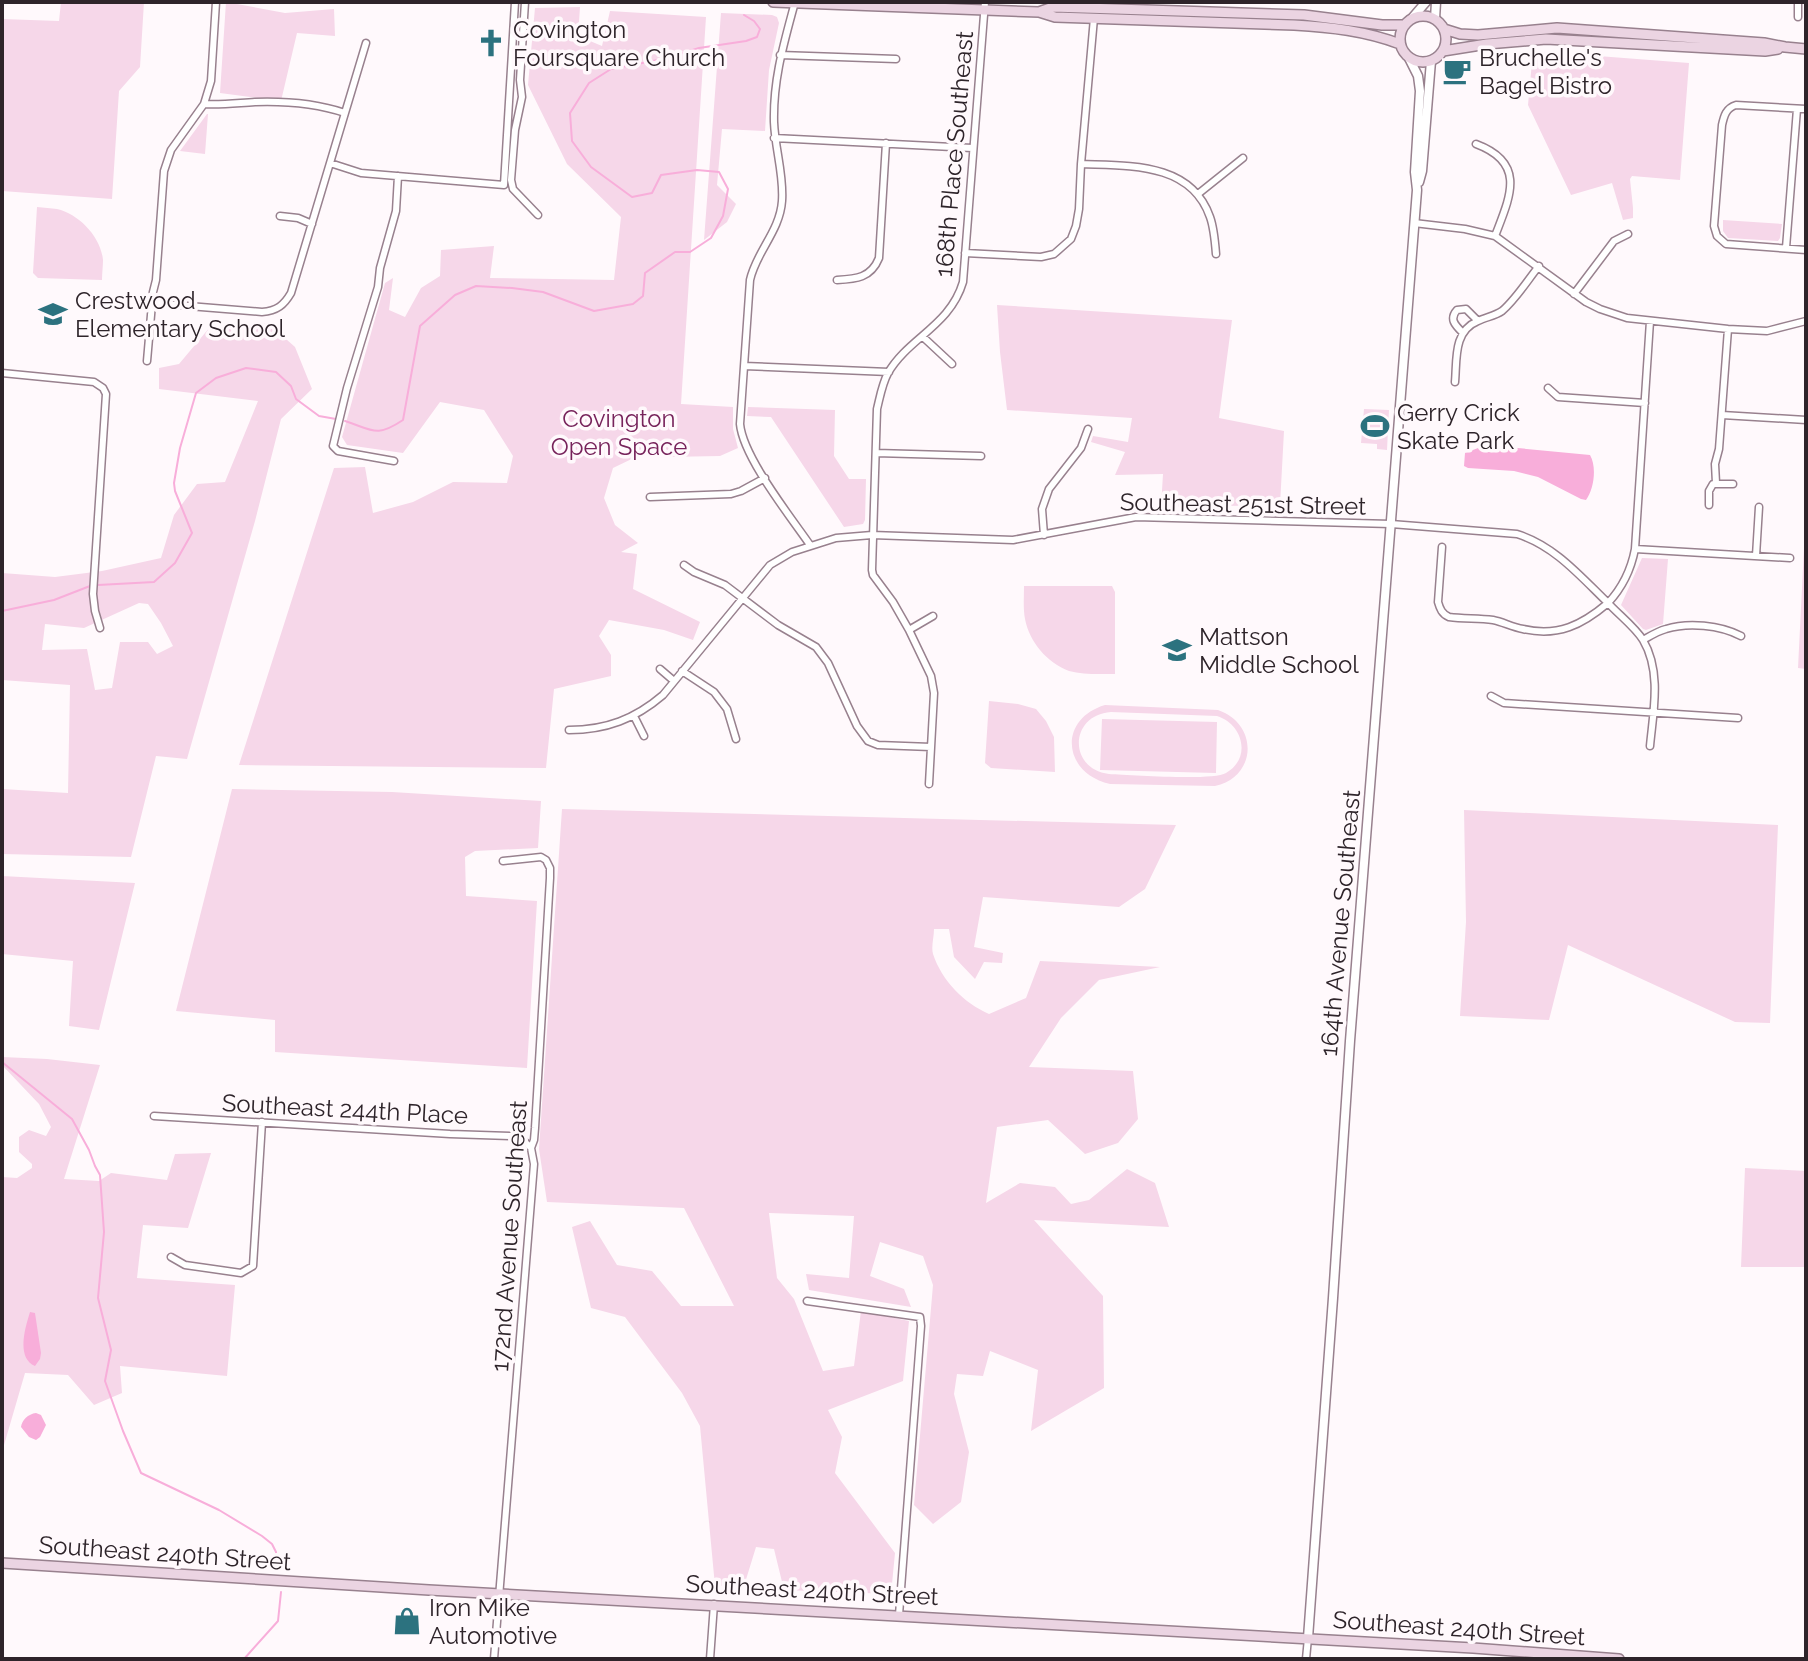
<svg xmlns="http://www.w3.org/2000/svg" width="1808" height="1661" font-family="Raleway,sans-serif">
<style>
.green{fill:#f6d7e9;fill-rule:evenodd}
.water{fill:#f8aeda}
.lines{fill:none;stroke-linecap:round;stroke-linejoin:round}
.stream{stroke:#f8aeda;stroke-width:2}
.minor-casing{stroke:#98818e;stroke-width:9}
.tertiary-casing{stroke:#98818e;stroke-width:11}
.secondary-casing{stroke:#98818e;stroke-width:12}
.minor{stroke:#fff;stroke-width:6}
.tertiary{stroke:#fff;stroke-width:8}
.secondary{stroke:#ebd4e2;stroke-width:9}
.labels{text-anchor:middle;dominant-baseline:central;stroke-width:7;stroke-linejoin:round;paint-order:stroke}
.poi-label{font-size:24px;fill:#2e242a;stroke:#fff9fc;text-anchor:start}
.street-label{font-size:24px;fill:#2e242a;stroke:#fff9fc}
.park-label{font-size:24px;fill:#77235b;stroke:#fff9fc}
</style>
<rect width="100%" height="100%" fill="#fff9fc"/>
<path class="green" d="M61,2H144L140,67L119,91L112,199L2,191V19L59,21Z
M226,2L285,13L334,9L335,36L297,33L281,101L220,93Z
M580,7L578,36L602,46L610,11L706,17L681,404L733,407V429L738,448L720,456L666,457L642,454L613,468L604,498L615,525L638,543L621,552L637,554L633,589L700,622L693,640L664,630L609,620L599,636L611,655V676L554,689L546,768L239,765L334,468L365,467L373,513L413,502L453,482L507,483L513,456L484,410L440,402L403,453L347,445L342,437L385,283L393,278L389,310L405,317L421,288L440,276L441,250L494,246L490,278L614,280L621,217L567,164L528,85L535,8Z
M721,13L772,15L777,17L779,23L769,70L765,131L722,129L717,185L736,204L727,222L704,240Z
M1533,51L1689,63L1680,180L1632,176L1630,179L1633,208V218L1623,220L1612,183L1571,195L1528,105Z
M207,114H208L205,154L180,151Z
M37,207C44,208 51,208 57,209C79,214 101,237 103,260C103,266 102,273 102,280L38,278L33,273Z
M1723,220L1782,224L1780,238L1778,241L1728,238L1723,231Z
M997,305L1232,320L1219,418L1284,431L1280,505L1161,507L1163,474L1115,475L1125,452L1091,442L1093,436L1128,442L1132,418L1007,410L1000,352Z
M268,323L295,347L312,389L281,419L255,521L187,759L156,756L131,857L2,854V789L68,793L70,685L2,680V573L55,577L102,571L161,558L174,515L197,484L225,482L258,401L159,389V368L179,364L210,327ZM139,603L148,604L161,623L173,646L157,654L148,642H120L112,688L95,690L87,649L42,650L45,624L84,628Z
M748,407L835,410L834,456L849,479H866L865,520L863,524L844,527L771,417L747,416Z
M1364,409L1389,410L1387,450L1377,449V444L1361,443Z
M1806,508V669L1798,668Z
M1642,558L1668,559L1663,624L1646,630L1643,629L1621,605Z
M1024,586H1112L1115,592V674C1100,674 1083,675 1069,671C1047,663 1029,641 1025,619C1023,608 1024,597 1024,586Z
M989,701L1018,704L1036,709L1046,721L1054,737L1055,772L991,768L985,763Z
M1105,705L1218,710C1259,724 1257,777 1215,786L1110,784C1062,773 1058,719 1105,705ZM1111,712L1217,716C1243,724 1252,758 1226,773C1213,781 1130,775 1109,774C1068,769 1069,715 1111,712Z
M1102,719L1217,722L1216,773L1100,770Z
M232,789L392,792L541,801L538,848L475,851L465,857L466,896L537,901L527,1068L275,1052V1020L176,1011Z
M562,809L1176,825L1145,889L1119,907L983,897L974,947L1003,953L1002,963L984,962L975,979L954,957L949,929H934C934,937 931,947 933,954C942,981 964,1003 989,1014L1026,998L1040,961L1160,967L1099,980L1061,1018L1029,1067L1133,1071L1138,1119L1118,1143L1085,1154L1048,1120L997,1127L986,1203L1020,1183L1055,1187L1071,1204L1089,1200L1127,1169L1155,1183L1169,1227L1034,1220L1103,1296L1104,1388L1031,1431L1038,1370L990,1351L983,1376L957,1374L954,1394L969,1452L961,1502L933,1524L914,1505L933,1285L923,1256L880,1242L870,1276L904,1289L911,1307L809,1290L806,1274L849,1278L854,1216L769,1213L777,1278L794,1299L823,1371L854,1366L861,1311L909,1321L903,1381L828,1410L842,1437L835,1473L895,1553L891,1594L784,1590L774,1549L756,1547L744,1586H715L700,1426L682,1393L625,1317L591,1308L572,1227L590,1221L617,1265L652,1271L681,1306H734L684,1208L547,1202L539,1149Z
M1464,810L1778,825L1770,1023L1735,1022L1568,945L1549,1020L1460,1016L1466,922Z
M2,876L135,883L99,1030L69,1026L73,961L2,954Z
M2,1057L47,1059L100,1065L64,1179L99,1181L111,1173L167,1180L175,1154L211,1153L188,1228L143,1225L137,1278L235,1285L227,1376L120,1366L122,1393L94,1405L68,1375L25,1373L2,1452V1177L17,1178L32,1168V1164L19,1152V1137L29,1130L46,1136L51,1127L39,1104L2,1065Z
M1745,1168L1806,1171V1267H1741Z"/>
<path class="water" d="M1486,445L1590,455C1597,467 1594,489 1586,500L1581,499L1538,477L1514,471L1468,468L1464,466L1465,453Z
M30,1312L35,1313L41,1353L40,1359L35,1366C16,1358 25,1328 30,1312Z
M36,1413L41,1415L46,1425L40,1437L36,1440L29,1437L21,1427C22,1420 28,1414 36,1413Z"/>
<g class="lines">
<path class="stream" d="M345,421C373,430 376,438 403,420L420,326L455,295L476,286L512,288L543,292L594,311L633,304L643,296L645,273L675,252H690L711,238L723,216L728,189L719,172L697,170L661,175L652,193L632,197L591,167L572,141L570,113L589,83L611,69L663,59L699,48L746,41L757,37L760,29L754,21L744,15
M98,585L154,582L175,563L192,533L175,491L174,483L180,448L196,393L216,378L246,368L276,372L291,386L296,399L319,416L336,419
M2,611L54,600L90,586
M2,1062L72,1119L89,1150L95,1166L100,1175L104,1232L98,1298L111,1350L105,1381L123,1431L141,1473L219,1510L262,1536L272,1544L276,1552L277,1571
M244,1659L278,1621L281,1592"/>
<defs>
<path id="minor" d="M525,2L520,80L522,97L515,130L511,180L513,189L538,215
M795,2C784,43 773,79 774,122C775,149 784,175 782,201C780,231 756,252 750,280L740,424C743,457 790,516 810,545
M1798,17V2
M780,55L896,59
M204,104C222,105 237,103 255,102C285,101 318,104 345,113
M1806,109L1736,105C1726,108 1724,116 1722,125L1714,226L1717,236L1726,244L1806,250
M774,138L972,148
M1476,144C1527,163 1510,197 1495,236
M330,163L361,173L504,185L515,2
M1081,164C1129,166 1191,162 1210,217C1214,228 1215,241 1216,254
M1198,194L1243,158
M280,216L298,218L312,224
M1414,223L1465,229L1495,236L1586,302L1600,309L1627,318L1728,329L1767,331L1806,321
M1786,248L1797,109
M965,253L1041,257L1054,254L1071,239L1076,226L1079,209L1081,164L1094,18
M837,280C856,279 871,278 879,258L886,143
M1574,294L1614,241L1628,234
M152,303L262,312C277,311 284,305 291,293L366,43
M1650,321L1635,549C1631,570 1623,587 1608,603C1619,615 1635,627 1643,640C1662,672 1653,713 1650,746
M1462,332C1455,325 1449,319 1457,310L1466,309L1478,321
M923,337L952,364
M147,361L153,292L156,280L164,171L171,150L204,104L211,81L216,2
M744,366L889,372
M2,373L94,382L103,388L106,394L93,594L95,611L100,628
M1455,382C1457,360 1453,331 1478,321C1486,317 1495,316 1502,311C1516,299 1527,281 1539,266
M1548,388L1558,397L1645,403
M1722,415L1806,420
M876,453L981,456
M394,461L338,451L333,446L347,388L378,287L380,268L396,211L398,176
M1716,483L1715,464L1719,449L1728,329
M650,497L731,494L741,491L765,478
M1709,505V491L1713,484H1733
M1044,535L1042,509L1049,489L1081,448L1088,429
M1635,549L1790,558
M1756,556L1759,507
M684,565L694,572L725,585L778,625L816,647L828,663L857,726L868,741L878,745L931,747
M909,630L933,616
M1643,640C1650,636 1658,631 1666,629C1688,622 1720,625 1741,636
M660,669L674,681
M682,671L714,692L727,709L736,739
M1491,696L1504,703L1738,718
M634,716L644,736
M569,730C606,730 635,719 663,695L770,565L792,552L836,538L872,535L1013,540L1136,517L1391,524L1517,534C1555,546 1580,576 1608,603C1582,625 1558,637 1523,629C1512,627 1503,622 1493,620C1478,618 1464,619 1449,617C1442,614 1440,609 1438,602L1442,547
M929,784L934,693L931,676L909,630L893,602L873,575L872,570L877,409C880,397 882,384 888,373C908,338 950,326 963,282L985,2
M154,1116L450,1134L510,1136L522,1139L531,1148
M171,1257L185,1265L241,1273L253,1266L262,1122
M807,1301L920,1317L921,1326L899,1615
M494,1659L534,1164L531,1148L534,1140L535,1128L550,878V868L546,860L541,857L503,861
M710,1659L714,1604
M1306,1659L1308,1638"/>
<path id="tertiary" d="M1413,17L1426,2
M1435,19L1436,2
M1419,182L1422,171L1431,61
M1308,1638L1333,1298L1350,1041L1417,190L1415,172L1420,91L1418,76L1409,58"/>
<path id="secondary" d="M773,2L1039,12L1055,17L1294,25C1330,27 1366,31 1400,44
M1039,12L1053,7L1304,15L1382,25H1404
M1400 39a23 23 0 1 1 46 0a23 23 0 1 1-46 0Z
M1444,29L1460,34L1478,35L1557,28L1764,43L1785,47L1806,49
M1443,51L1487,44L1546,39L1765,51L1778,49
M2,1563L429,1590L1473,1648L1619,1659"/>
</defs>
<use href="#minor" class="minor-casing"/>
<use href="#tertiary" class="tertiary-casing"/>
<use href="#secondary" class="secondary-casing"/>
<use href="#minor" class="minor"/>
<use href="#tertiary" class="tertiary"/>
<use href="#secondary" class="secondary"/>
</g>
<defs>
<symbol id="church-bare" viewBox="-9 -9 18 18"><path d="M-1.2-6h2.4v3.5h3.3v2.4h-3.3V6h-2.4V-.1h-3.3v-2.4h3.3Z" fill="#2c727f" stroke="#fff9fc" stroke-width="2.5" paint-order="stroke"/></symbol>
<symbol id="cafe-bare" viewBox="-9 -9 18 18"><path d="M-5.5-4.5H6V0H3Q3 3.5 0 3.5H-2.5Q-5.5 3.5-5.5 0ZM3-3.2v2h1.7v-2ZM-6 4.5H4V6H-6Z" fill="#2c727f" stroke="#fff9fc" stroke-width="2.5" paint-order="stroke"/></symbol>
<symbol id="school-bare" viewBox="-9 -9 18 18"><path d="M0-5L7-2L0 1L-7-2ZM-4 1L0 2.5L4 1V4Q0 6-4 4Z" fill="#2c727f" stroke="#fff9fc" stroke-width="2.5" paint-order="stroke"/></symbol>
<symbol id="stadium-bare" viewBox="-9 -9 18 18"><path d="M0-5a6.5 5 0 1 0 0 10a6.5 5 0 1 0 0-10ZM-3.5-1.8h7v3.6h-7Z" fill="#2c727f" stroke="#fff9fc" stroke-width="2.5" paint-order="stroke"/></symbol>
<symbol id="shop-bare" viewBox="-9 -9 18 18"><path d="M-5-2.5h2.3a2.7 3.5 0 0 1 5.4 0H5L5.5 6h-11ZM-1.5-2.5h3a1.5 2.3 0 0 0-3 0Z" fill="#2c727f" stroke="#fff9fc" stroke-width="2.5" paint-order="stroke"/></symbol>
</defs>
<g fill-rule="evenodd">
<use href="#church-bare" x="471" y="23" width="40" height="40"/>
<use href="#cafe-bare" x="1437" y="51" width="40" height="40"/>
<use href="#school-bare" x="33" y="294" width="40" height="40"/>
<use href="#stadium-bare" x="1355" y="406" width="40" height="40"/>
<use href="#school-bare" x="1157" y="630" width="40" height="40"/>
<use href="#shop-bare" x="387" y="1601" width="40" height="40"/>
</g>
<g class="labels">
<g class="poi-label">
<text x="513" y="29">Covington<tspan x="513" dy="28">Foursquare Church</tspan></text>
<text x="1479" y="57">Bruchelle's<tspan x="1479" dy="28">Bagel Bistro</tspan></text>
<text x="75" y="300">Crestwood<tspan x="75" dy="28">Elementary School</tspan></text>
<text x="1397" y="412">Gerry Crick<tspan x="1397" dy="28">Skate Park</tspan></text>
<text x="1199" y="636">Mattson<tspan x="1199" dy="28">Middle School</tspan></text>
<text x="429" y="1607">Iron Mike<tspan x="429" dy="28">Automotive</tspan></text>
</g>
<g class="street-label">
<text transform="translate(954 154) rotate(-85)">168th Place Southeast</text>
<text transform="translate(1243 504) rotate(1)">Southeast 251st Street</text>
<text transform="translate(1340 923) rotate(-85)">164th Avenue Southeast</text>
<text transform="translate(345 1109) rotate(3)">Southeast 244th Place</text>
<text transform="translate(509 1236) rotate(-86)">172nd Avenue Southeast</text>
<text transform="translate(165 1553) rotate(4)">Southeast 240th Street</text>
<text transform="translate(812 1590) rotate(3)">Southeast 240th Street</text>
<text transform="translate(1459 1628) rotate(4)">Southeast 240th Street</text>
</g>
<g class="park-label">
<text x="619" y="418">Covington<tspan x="619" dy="28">Open Space</tspan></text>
</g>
</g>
<rect width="1808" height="1661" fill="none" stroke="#2e242a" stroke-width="8"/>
</svg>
